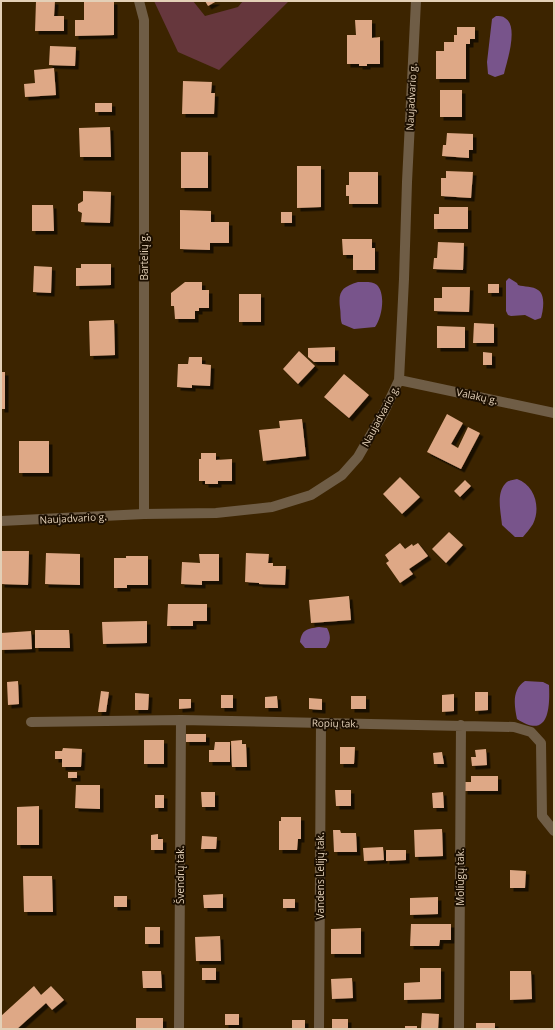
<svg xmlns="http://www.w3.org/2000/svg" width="555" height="1030" font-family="'Open Sans',sans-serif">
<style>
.green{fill:#66373d}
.water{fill:#78548b}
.building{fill:#dea886;filter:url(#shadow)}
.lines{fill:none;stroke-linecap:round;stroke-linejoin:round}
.street{stroke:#6f5d46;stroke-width:10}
.labels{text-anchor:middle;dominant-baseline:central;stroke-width:4;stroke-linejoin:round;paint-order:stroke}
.street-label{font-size:10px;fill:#e3d0b7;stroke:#1c0f00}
</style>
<defs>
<filter id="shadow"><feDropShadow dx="3.5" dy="3.5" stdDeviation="0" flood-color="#0009"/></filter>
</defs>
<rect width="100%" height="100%" fill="#3c2400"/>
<path class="green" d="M154,1H193L205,16L238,7L243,1H289L219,70L178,52Z"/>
<path class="water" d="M496,16C499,16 503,16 505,18C519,26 507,61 504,74L495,77L488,74L487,62L492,19Z
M509,278L517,283L518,285C524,287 533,286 538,290C546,295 543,311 541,318L535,320L525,315L511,316L508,315L506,311V281Z
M358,282C364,282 373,281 377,285C386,294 382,318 375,327L354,329L342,324C340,319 341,313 340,308C338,291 342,287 358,282Z
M517,479C535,485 541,508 533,524C530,529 526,533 523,537H515L502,525C501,513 496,494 505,484C508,480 513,480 517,479Z
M319,627L327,628C331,635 331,642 326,648H305L300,642C302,629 307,629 319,627Z
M525,681L543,682L549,685C550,708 549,740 517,719C514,705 512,689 525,681Z"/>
<path class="building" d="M36,1H55L54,16H64V31H35Z
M84,1H114V35L75,36V20H84Z
M205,1H217L208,6Z
M355,20H372V38L380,37V64H367V66H359V64H347V35H356Z
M457,27H475V39H470V44H466V79H436V51H444V42H454V35H457Z
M50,46L76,47L75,66L49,65Z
M54,68L56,95L25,97L24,84L35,83L34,70Z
M183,81L212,82L211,93H215L214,114H182Z
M440,90H462V117H440Z
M95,103H112V112H95Z
M110,127L111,157H80L79,128Z
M447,133L473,134V150H469V158L442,156L443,145H446Z
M181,152H208V188H181Z
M297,166H321V207L297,208Z
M446,171L473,172L471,198L441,196V178H446Z
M349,172H378V204H349V196H346V185H349Z
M83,191L111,192L110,223L81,222L82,213L78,211V204L83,201Z
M32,205H53L54,231H32Z
M439,207H468V229H434V214H439Z
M180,210L211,211V222H229V243H210V250L180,249Z
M281,212H292V223H281Z
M342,239H372V248H375V270H353V255H343Z
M438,242L464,243L463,270L433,269L434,258H437Z
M81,264H111V285L76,286V268H81Z
M34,266L52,267L51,293L33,292Z
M185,282H202V290H209V308H199V311H195V319H175L174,306H171V293Z
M488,284H499V293H488Z
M442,287H470L469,312L434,311V298H442Z
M239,294H261V322H239Z
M114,320L115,355L90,356L89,321Z
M474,323L494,324V343H473Z
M437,326L465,327V348H437Z
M335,347V362H314L308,357V348Z
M299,351L315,366L298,384L283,369Z
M483,352L492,353V365H483Z
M189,357H202V364L211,365L210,386L192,385V388L177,387L178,364H188Z
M1,372H5V409H1Z
M344,374L369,395L349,418L324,397Z
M447,414L463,423L451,444L458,448L468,427L480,433L461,469L427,452Z
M302,419L306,456L263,461L259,430L280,428L279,421Z
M19,441H49V473H19Z
M201,453H216V460L232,459V481H218V484H205V481H199V459H201Z
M400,477L420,497L402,514L383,494Z
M465,480L471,486L460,497L454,491Z
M449,532L463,545L446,563L432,549Z
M400,543L405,549L412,544L413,546L418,543L428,556L409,569L413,574L400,583L386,563L389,561L385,555Z
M1,551H29L28,585L1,584Z
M46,553L80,554V585L45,584Z
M246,553L269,554L268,563H273V566H286L285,585L259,584V583L245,582Z
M199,554H219V581H202V585L181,584L182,562L200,563Z
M126,556H148V585H127V588H114V558H126Z
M349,596L351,620L311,623L309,600Z
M168,604H207V621H193V626H167Z
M147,621V643L103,644L102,622Z
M35,630H69L70,648H35Z
M31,631L32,649L1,650V633Z
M18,681L19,704L8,705L7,682Z
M101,691L109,692L106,712H98Z
M475,692H488V710L475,711Z
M135,693L149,694L148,710H135Z
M454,694V711L442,712V695Z
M221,695H233V708H221Z
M277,696L278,708H265V697Z
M351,696H366V709H351Z
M309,698L322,699V710L309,709Z
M179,699H191V708L179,709Z
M186,734H206V742H186Z
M144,740H164V764H144Z
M242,740V744H246L247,767H232L231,741Z
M215,742H230V762H209V750H214Z
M340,747H355L354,764H340Z
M63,748L82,749L81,767H62V759H55V751H62Z
M486,749L487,765L472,766L471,757H476L475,750Z
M442,752L444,764H434L433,753Z
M68,772H77V778H68Z
M471,776H498V791H464V782H471Z
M76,785H100V809L75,808Z
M335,790H351V806H336Z
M201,792H215V807H202Z
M443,792L444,808H433L432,793Z
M155,795H164V808H155Z
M39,806V845H17V807Z
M281,817H301V839H298L297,850H279V821H281Z
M442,829L443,856L415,857L414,830Z
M333,830H340L341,833H356L357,852H334Z
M158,834V839H163V850H151V835Z
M202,836L217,837L216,849H201Z
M383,847L384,860L364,861L363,848Z
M386,850H406V860L386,861Z
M510,870L526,871L525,888H510Z
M23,876H52L53,912H24Z
M223,894V908H204L203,895Z
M114,896H127V907H114Z
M438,897V914L410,915V898Z
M283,899H295V908H283Z
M411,924H451V940H440L439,946H410Z
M145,927H160V944H145Z
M361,928V954H331V929Z
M220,936L221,961H196L195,937Z
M202,968H216V980H202Z
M420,968H441V999L404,1000V983L420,982Z
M142,971H161L162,988H143Z
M510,971H531L532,999L510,1000Z
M352,978L353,998L332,999L331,979Z
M34,986L41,995L51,986L64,1000L52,1010L46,1003L17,1029H1V1016Z
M422,1013L439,1014L438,1029L421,1028Z
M225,1014H239V1025H225Z
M136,1018H163V1029H136Z
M332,1019H348V1029H332Z
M292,1020H305V1029H292Z
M476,1023H495V1029H476Z
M405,1026H417V1029H405Z"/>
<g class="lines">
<path class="street" d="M139,1L144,20V514
M399,380L554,413
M1,521L144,514L216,513L272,507L311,495L342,475L358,457L384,412L399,380L404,279L407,182L416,1
M31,722L181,720L514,727L531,732L541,743L542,816L554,831
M179,1029L181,720
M319,1029L321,723
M459,1029L461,725"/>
</g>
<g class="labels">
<g class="street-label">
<text transform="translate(411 97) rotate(-87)">Naujadvario g.</text>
<text transform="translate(144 257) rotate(-90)">Bartelių g.</text>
<text transform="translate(477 396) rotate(12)">Valakų g.</text>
<text transform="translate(380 416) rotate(-62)">Naujadvario g.</text>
<text transform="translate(73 518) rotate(-3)">Naujadvario g.</text>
<text transform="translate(335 723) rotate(1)">Ropių tak.</text>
<text transform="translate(180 875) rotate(-90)">Švendrų tak.</text>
<text transform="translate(320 876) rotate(-90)">Vandens Lelijų tak.</text>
<text transform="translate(460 877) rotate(-90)">Moliūgų tak.</text>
</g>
</g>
<rect width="555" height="1030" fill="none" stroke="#e3d0b7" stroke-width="4"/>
</svg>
